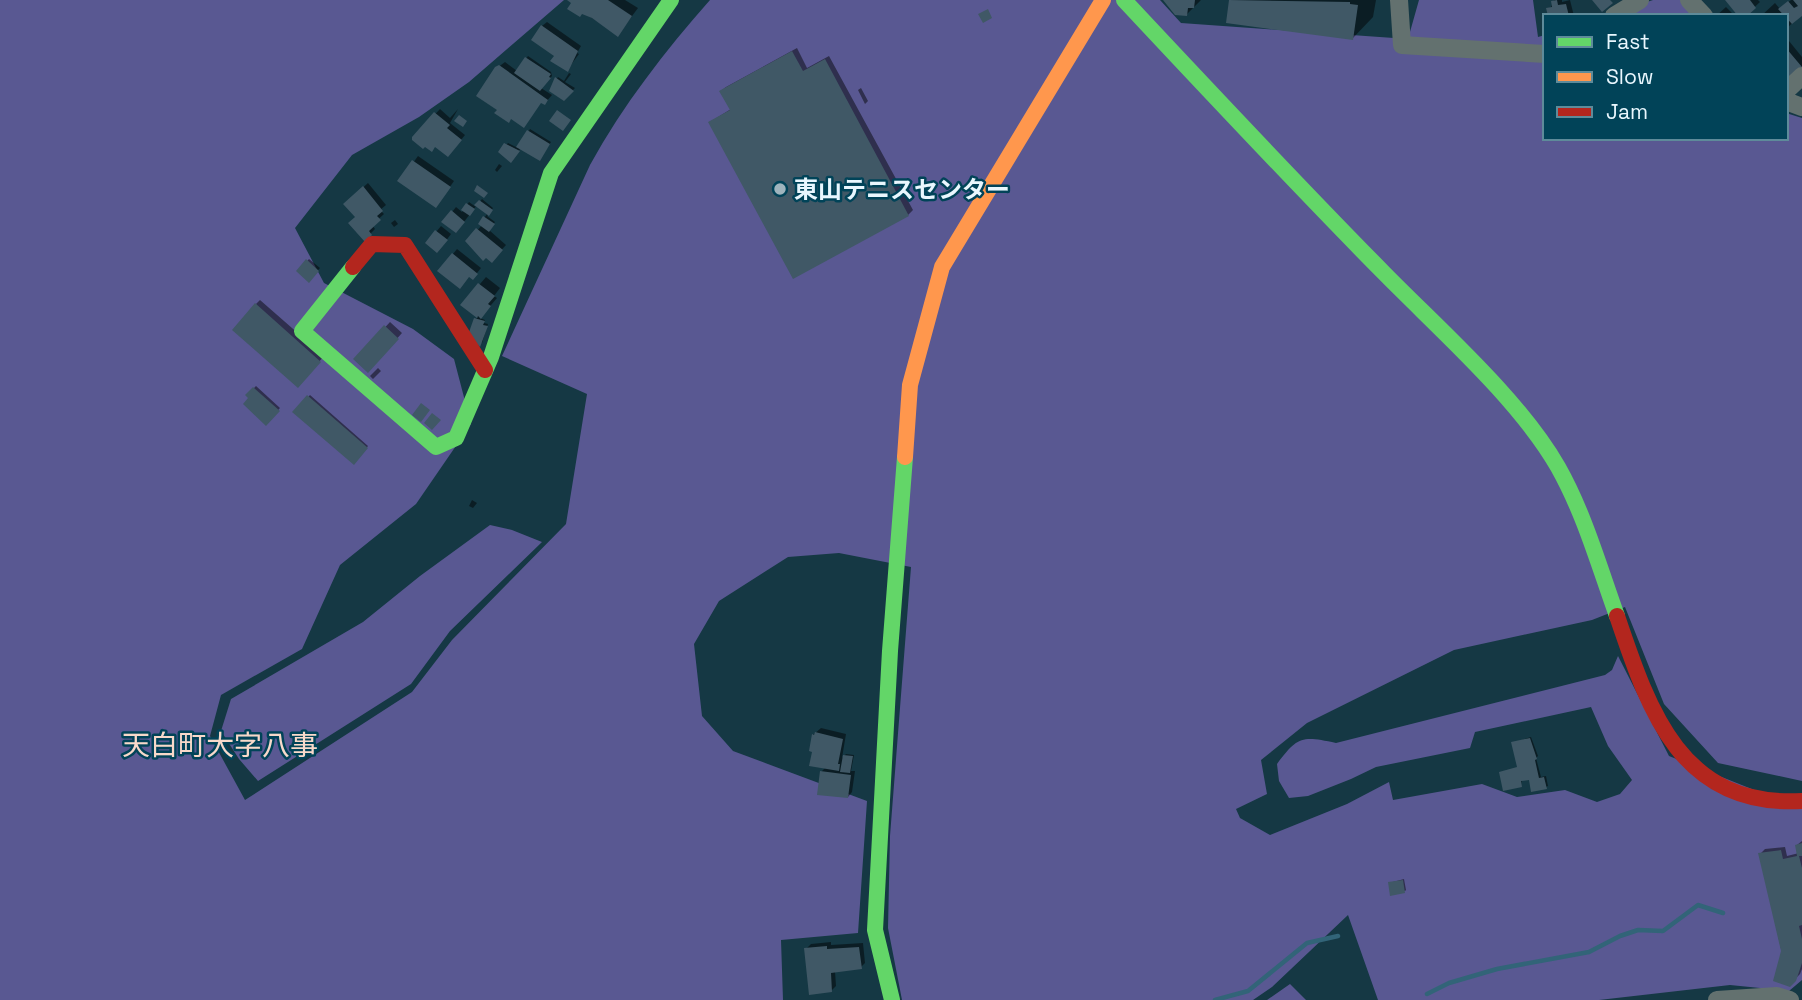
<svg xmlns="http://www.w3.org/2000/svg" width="1802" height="1000" font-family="'Space Grotesk','Noto Sans JP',sans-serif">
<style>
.green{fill:#595892}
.shadow{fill:#0007}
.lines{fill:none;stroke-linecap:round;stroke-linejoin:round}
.stream{stroke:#326478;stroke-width:4.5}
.building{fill:#405866}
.street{stroke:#63716f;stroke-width:18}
.fast{stroke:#63d668;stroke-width:16}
.slow{stroke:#ff974d;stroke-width:16}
.jam{stroke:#b3261e;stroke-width:16}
.poi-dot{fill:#9fb4bd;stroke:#014358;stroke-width:2.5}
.labels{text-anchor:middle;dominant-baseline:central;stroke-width:5;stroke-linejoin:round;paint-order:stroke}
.poi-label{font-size:24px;font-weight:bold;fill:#e9f7fe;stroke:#014358;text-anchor:start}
.quarter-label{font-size:28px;fill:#f8d9ca;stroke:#014358}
</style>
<rect width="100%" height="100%" fill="#153844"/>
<path class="green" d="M0,0H564L469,82L419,117L352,155L295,228L324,283L413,329L454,359L471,424L416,504L340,565L302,649L221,695L210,736L245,800L412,692L452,640L566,524L587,394L502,356L590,165C623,105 665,51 710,0H1160L1181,23L1408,39L1419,0H1533L1538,37L1545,35V138H1786V113L1802,118V781L1718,763L1664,704L1625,607L1592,620L1454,650L1307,723L1261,760L1267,794L1236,809L1240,818L1270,835L1347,804L1389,782L1393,800L1482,784L1517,797L1565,790L1597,802L1620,794L1632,780L1608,746L1591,707L1475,732L1470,748L1376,767L1351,779L1308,796L1289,798L1279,781L1277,764C1298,736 1302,736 1336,743L1605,675L1612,670L1618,656L1669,756L1802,809V980L1789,991L1730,985L1599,1000H1378L1348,915L1272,987L1253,1000H902L888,928L890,836L911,567L839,553L788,557L719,601L694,644L702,716L733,751L867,801L858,933L781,940L783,1000H0Z
M1653,0H1681L1695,16H1605Z
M490,525L512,530L542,542L450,631L411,684L258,781L239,759L221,731L231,699L363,622L420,576Z
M1290,984L1306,1000H1267Z"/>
<path class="shadow" d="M571,0H625L638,8L618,35L583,12Z
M1167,0H1201L1187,14Z
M1231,0H1376L1373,17L1353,38L1228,21Z
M1554,0H1562V2L1570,0L1574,16H1547Z
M1727,0H1758L1760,2L1745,16Z
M1791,0H1802V14L1786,29V16H1761L1775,3L1780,9Z
M1726,7L1732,13L1730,15L1716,16Z
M547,22L581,46L577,53L579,54L567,70L542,26Z
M1789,41L1802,57V68L1786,78V43Z
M797,48L807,68L829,56L913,210L908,215L710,122L731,109L721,91L726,87Z
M528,56L551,72L552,76L541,88L552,95L545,103L542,101L499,110L497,68L505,62L517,71Z
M569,73L571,74L565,82L575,88L564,99L552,85L558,77L564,81Z
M861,88L868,101L865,104L858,90Z
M440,109L450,118L458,109L450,123L465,135L452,151L413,138Z
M530,129L551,142L541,157L521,148L511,161L501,151L508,143L518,148Z
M418,156L454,181L440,201L400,181Z
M499,164L502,166L497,172L495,170Z
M368,183L386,205L380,210L384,214L372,225L375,229L365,239L357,217L345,204Z
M482,199L493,208L487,216L495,222L489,230L506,245L496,256L468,241L482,225L480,223L488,213L477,205L460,227L452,212L456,207L462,212L469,202L476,207Z
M395,220L398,224L394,227L391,223Z
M441,226L451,234L442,246L427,243Z
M457,249L481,268L473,278L440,270Z
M309,259L320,268L309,280L298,271Z
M486,277L500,288L494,296L497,298L480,318L485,320L484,323L488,324L482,343L476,319L478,317L462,305Z
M260,300L324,356L298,386L256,304Z
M390,322L402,333L368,371L356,359Z
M378,368L381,371L373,379L370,376Z
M256,386L280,408L266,423L247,395Z
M310,395L368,446L354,463L295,412Z
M472,500L477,503L473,508L469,506Z
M821,728L846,734L842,758L846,754L854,755L851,771H855L852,792L848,797L821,772L826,767L813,735Z
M1531,737L1538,756L1536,758L1541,777L1546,776L1548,786L1546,787L1530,777L1522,779L1521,785L1501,773L1519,767L1513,743Z
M1802,841V969L1800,974L1789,985L1760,854L1765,849L1785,847L1787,856L1799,853L1797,845Z
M1404,879L1406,890L1405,891L1389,883Z
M831,942V945L863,943L865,963L861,967L835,971L836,986L832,990L806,949L811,944Z"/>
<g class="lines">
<path class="stream" d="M1427,994L1449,983L1497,969L1589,952L1620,936L1638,930L1663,931L1698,905L1723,913
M1215,1000L1248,991L1307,943L1338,936"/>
</g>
<path class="building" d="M567,0H608L632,16L618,37L592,18L582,14L580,17L567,9L571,3Z
M1163,0H1195L1194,8H1188L1187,16L1175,15Z
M1229,0L1350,2V4L1358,5L1353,40L1226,23Z
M1557,0L1558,5L1566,4L1569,16H1548L1546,8L1552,7L1551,1Z
M1592,0H1610L1613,3L1602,12Z
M1725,0H1750L1756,8L1747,16H1738Z
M1793,0H1802V16L1792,24L1778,9L1788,1L1794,8L1798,6Z
M988,9L992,18L983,23L978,14Z
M541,25L578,51L568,72L550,61L554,56L531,40Z
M1786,48L1802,67L1786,80Z
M792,51L803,71L825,59L909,216L793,279L708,122L730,110L719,91Z
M525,57L551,74L549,77L551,78L540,91L514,73Z
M499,65L548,100L545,105L541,103L524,128L511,119L509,123L494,113L497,110L476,96L495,67Z
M555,77L574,91L564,101L549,91Z
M557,110L571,120L563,131L549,121Z
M434,112L450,125L447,128L462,140L448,157L435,147L432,152L425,147L423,149L412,140V137Z
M459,115L467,121L463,127L454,121Z
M527,130L550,144L540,161L516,147Z
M504,143L520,151L511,163L498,152Z
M412,160L451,187L436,208L397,181Z
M477,185L488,193L484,198L474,191Z
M363,186L383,211L377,216L381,220L369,231L372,235L365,242L348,223L355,217L343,204Z
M479,200L493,210L489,216L474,205Z
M466,203L475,209L470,216L461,210Z
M451,210L465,222L456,233L441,222Z
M483,216L495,224L489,232L478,224Z
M476,228L503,250L492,263L486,258L483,261L465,241Z
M435,230L448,240L437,253L425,243Z
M452,253L478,274L473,280L469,277L460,289L437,271Z
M306,259L319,271L309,283L296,271Z
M478,283L495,296L488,304L491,306L481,319L478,316L477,318L460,305Z
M255,303L321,362L298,388L232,330Z
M474,318L485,321L483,325L488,326L480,347L468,335Z
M384,325L399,339L368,373L353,359Z
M253,387L280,411L266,426L243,404L248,398L245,395Z
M307,395L368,448L354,465L292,412Z
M421,403L430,410L421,422L412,415Z
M432,413L441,420L432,430L424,423Z
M815,732L843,739L838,764H840L839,771L809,766L812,752L809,751L812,734L814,735Z
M1530,738L1537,759L1535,760L1539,778L1544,777L1547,789L1531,792L1529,780L1521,781L1522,787L1503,791L1499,772L1517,767L1511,742Z
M843,755L853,756L850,773L840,772Z
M820,771L851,775L848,798L817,795Z
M1802,843V856H1799L1802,868V925L1799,926L1802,939V963L1796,981L1790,987L1773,981L1781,951L1758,853L1781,850L1783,859L1797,856L1795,845Z
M1403,880L1405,893L1390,896L1388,882Z
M827,946V949L859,947L862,969L831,973L832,992L809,995L804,948Z"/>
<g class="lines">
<path class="street" d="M1399,0L1402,45L1545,54
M1689,0L1704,16
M1614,16L1640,0
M1786,91L1802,76
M1786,101L1802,107
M1717,1000L1777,996L1790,1000"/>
<path class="fast" d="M1124,0C1210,92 1296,184 1384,273C1440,330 1519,399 1558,467C1584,513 1599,566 1617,616
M353,267L302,331L436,447L456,438L491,357L551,173L671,0
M892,1000L875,930L890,651L905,457"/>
<path class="slow" d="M905,457L910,385L942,267L1103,0"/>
<path class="jam" d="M353,267L372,244L405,245L485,370
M1617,616C1649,711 1681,808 1802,801"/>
</g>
<circle class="poi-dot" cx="780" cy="189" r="7"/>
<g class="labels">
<g class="poi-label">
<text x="794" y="189">東山テニスセンター</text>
</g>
<g class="quarter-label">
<text x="220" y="745">天白町大字八事</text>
</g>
</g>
<rect x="1543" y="14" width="245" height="126" fill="#014358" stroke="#5e8b9a" stroke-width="2"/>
<rect x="1557" y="37" width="35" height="10" fill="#63d668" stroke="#5e8b9a" stroke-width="2"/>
<text x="1606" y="49" font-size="21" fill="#e9f7fe">Fast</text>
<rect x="1557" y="72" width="35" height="10" fill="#ff974d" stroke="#5e8b9a" stroke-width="2"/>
<text x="1606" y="84" font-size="21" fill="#e9f7fe">Slow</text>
<rect x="1557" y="107" width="35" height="10" fill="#b3261e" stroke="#5e8b9a" stroke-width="2"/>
<text x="1606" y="119" font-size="21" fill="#e9f7fe">Jam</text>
</svg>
